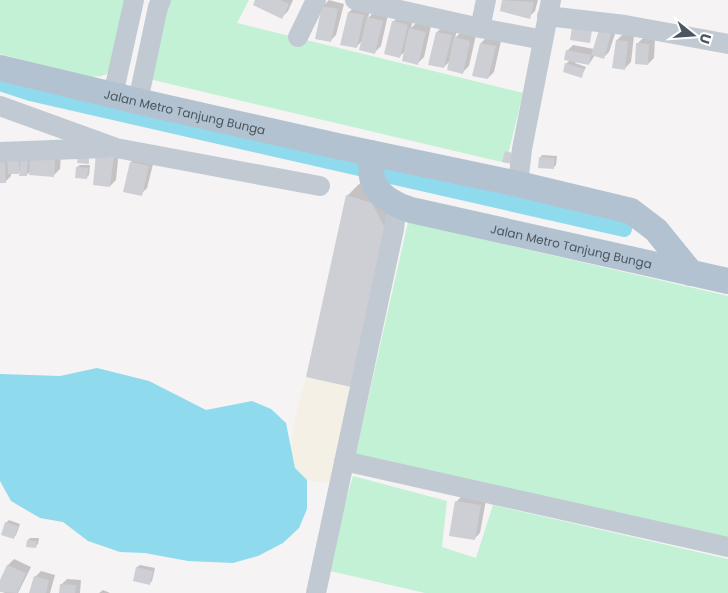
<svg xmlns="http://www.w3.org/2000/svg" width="728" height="593" font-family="Poppins,sans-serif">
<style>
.green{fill:#c3f1d5}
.sand{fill:#f5f0e5}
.water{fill:#90daee}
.shadow{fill:#0003}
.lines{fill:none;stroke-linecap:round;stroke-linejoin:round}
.canal{stroke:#90daee;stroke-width:16}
.building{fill:#cdcfd5}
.minor{stroke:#c1cad2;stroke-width:20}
.major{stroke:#b3c2d1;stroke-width:26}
.labels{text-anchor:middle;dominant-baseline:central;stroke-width:4;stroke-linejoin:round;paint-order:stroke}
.street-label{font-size:12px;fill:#4a5661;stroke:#fff}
</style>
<rect width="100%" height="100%" fill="#f5f3f3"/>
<path class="green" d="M0,0H126L111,65L107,74L101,76L90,77L0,54Z
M171,0H249L237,23L523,93L506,163L149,79L166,9Z
M408,222L728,296V542L355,457Z
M353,476L447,501L442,547L476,558L493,505L728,559V593H425L326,570Z"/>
<path class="sand" d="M306,377L351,387L329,483C323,482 312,483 306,479C277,462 300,403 306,377Z"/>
<path class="water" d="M97,368L149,381L206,410L252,401L271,409L286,423L295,468L307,480V509L299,528L283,543L258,556L233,563L188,561L145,553L120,552L88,541L63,522L40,518L11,501L0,481V374L60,376Z"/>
<path class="shadow" d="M257,0H293L288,11L282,17Z
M329,0L344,4L336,35L330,41L323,6Z
M504,0H538L535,11L529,17L501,10Z
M355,6L370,10L368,18L374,12L388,15L381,46L375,52L362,41L356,47L349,12Z
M399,16L413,19L411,28L416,23L431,26L424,57L418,63L406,51L400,56L393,22Z
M443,26L457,30L455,38L461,32L476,35L469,66L463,72L450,61L444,67L437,32Z
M617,28L609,52L603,58L595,55L589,64L576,61L575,63L586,67L581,77L566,64L570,60L567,51L573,45L594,49L600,31Z
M623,34L634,36L631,62L625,68L617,40Z
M487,37L501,41L494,72L488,78L481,43Z
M643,38L655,39L654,58L648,64L637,44Z
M103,149L119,150L116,180L110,186Z
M61,154L60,169L54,175L28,173L27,175L21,170L18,173H11V176L5,182H0V158Z
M542,155L557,156L556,165L553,168L540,158Z
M137,156L154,160L147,188L141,194L131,162Z
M80,165H90L89,175L86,178L77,167Z
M359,184L384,191L397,217L363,373L347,196Z
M462,496L486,500L480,533L474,539L456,502Z
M9,520L20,524L16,535L13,538L6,523Z
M30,538H39L38,544L36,546L28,540Z
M14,559L31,567L18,593H5L0,591V583L8,565Z
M140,565L155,568L152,581L149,584L134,580L137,567Z
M41,571L55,575L50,593H30L35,577Z
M67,579L81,580L80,593H60L61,585Z
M103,590L110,593H99Z"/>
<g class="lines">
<path class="canal" d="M0,83L30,93L359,168
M386,175L624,229"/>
</g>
<path class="building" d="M255,0H280L289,4L282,19L253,5Z
M502,0L534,2L530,19L500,11Z
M322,6L338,9L331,42L315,39Z
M348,12L364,15L357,48L340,45Z
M367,17L383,21L375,54L359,50Z
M392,21L408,25L400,58L384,54Z
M572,27L592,30L590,43L570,40Z
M409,28L426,32L418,65L402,61Z
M599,30L611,34L604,59L591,55Z
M436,32L452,35L444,68L428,65Z
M454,37L470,41L463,74L447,70Z
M616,40L628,41L625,70L612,68Z
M480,43L496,46L488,79L472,76Z
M636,43L649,44L648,65L635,64Z
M566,50L591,55L589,65L564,60Z
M565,63L584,69L582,78L563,72Z
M505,151L520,155L517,165L502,162Z
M96,154L114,156L110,187L93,185Z
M7,157H19V174H8Z
M21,157L28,158L27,176H19Z
M78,157L89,158V164L77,163Z
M539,157L554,158V169L538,168Z
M30,158L55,160L54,177L29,175Z
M5,162L6,183H0V163Z
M130,162L149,166L142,196L123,192Z
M76,167L88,168L87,179L75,178Z
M346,195L372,203L386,230L351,387L306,377Z
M455,501L481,505L475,540L449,536Z
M5,522L18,526L14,539L1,535Z
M27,540L37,541L36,548L26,547Z
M7,565L26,573L17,593L0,592V580Z
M136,567L153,571L150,585L133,581Z
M34,576L49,580L46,593H29Z
M60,584L76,585L75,593H59Z"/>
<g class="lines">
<path class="minor" d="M355,0L480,28
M486,0L480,28L533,38
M547,16L625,25L728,44
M298,37L316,0
M113,95L134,0
M138,101L158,7L161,0
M0,106L116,148L320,186
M0,152L105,148
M518,184L522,149L551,0
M344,461L728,547
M316,593L394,229L397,205"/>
<g class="major">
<path id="s1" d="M0,68L150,104L337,146L518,184L631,211L656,230L691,273"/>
<path id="s2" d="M371,153C372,162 370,173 373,181C378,196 397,206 411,210L728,281"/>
</g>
</g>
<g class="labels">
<g class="street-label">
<text stroke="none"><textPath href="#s1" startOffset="190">Jalan Metro Tanjung Bunga</textPath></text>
<text stroke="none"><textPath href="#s2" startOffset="242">Jalan Metro Tanjung Bunga</textPath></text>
</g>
</g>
<g transform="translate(693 35) rotate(107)" stroke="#ffffff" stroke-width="4" paint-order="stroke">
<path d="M0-4L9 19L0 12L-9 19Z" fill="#4a5661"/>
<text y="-8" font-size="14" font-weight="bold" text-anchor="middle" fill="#4a5661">U</text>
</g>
</svg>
